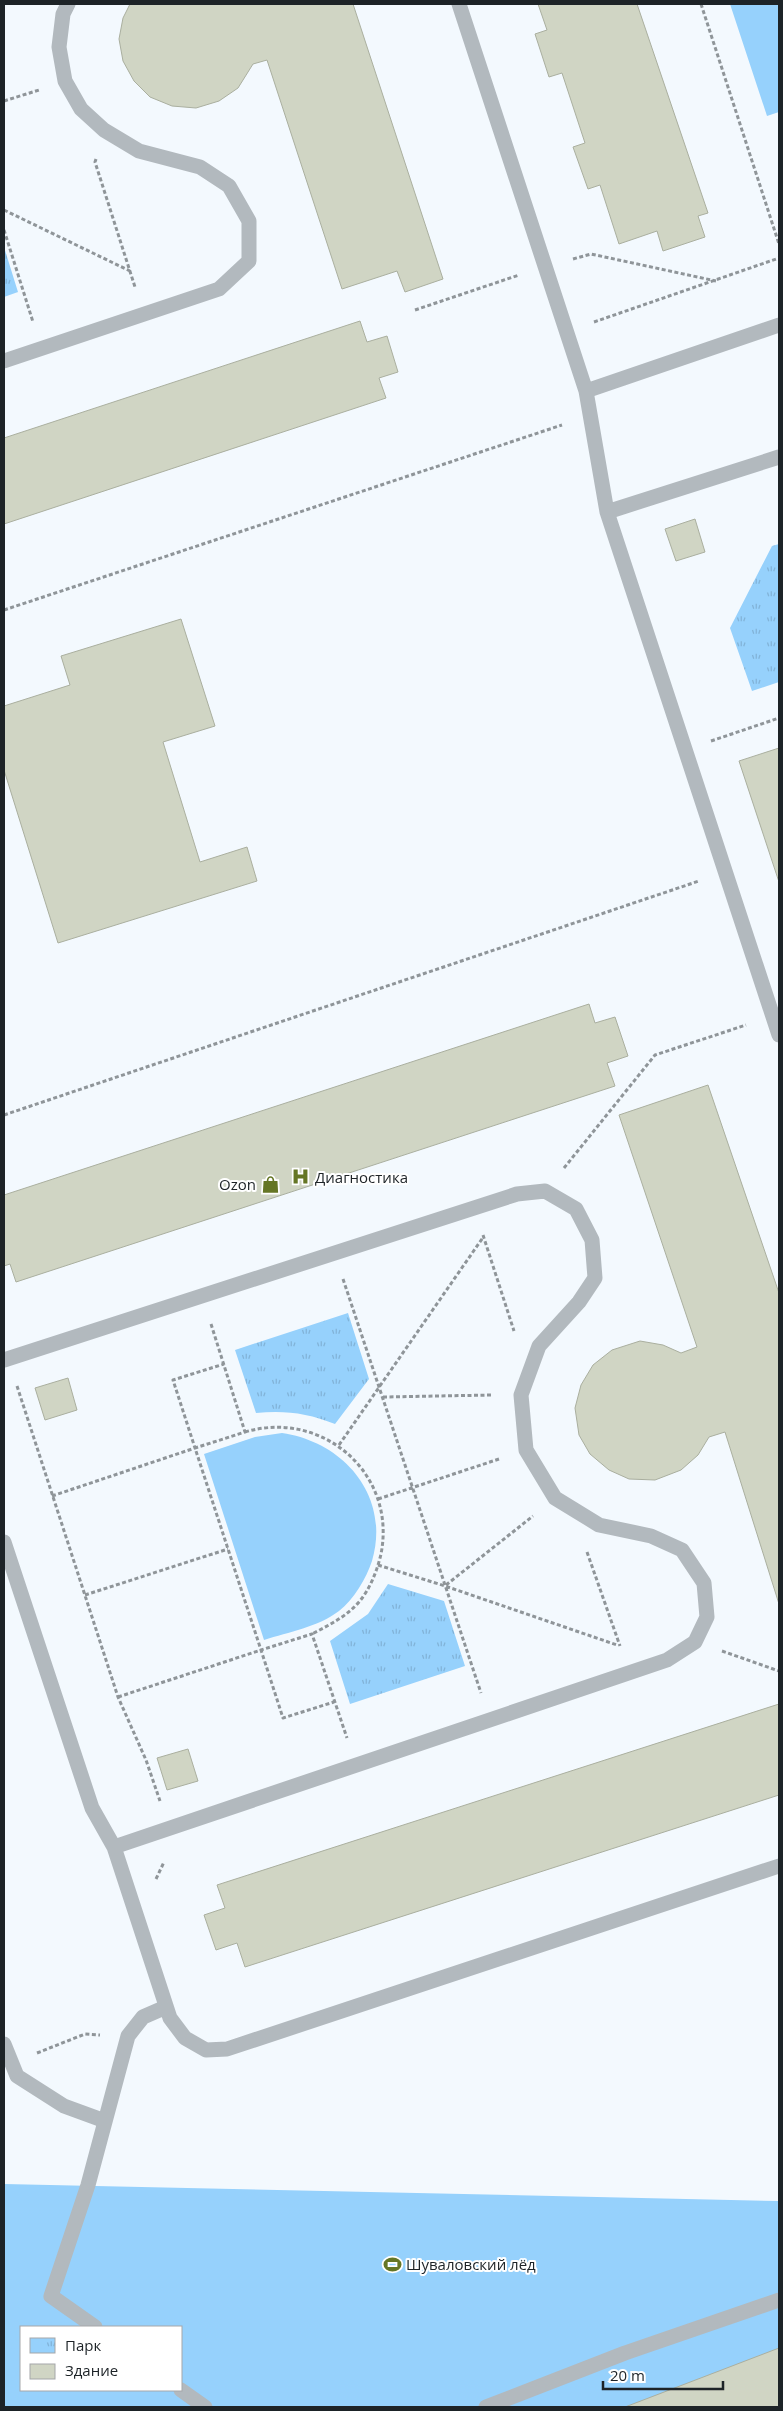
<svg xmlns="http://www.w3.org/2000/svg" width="783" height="2411" font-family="'Open Sans',sans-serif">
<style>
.park{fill:url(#park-tufts)}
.garden{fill:#96d1fc;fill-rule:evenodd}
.building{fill:#d0d5c4;stroke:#aaaf9f}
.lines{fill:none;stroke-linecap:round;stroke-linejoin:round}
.path{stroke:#8f9599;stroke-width:3;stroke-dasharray:4 2.5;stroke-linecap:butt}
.lane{stroke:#b2b9be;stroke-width:15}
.labels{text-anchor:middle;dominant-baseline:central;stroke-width:4;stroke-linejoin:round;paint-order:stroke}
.poi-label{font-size:15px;fill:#1d2327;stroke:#fff;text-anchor:start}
</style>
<defs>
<pattern id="park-tufts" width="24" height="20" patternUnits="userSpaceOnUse" patternTransform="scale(1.25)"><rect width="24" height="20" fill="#96d1fc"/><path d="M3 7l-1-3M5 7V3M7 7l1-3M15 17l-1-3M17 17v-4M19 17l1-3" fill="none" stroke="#81b3d8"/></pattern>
</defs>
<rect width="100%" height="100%" fill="#f3f9fe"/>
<path class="park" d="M4,247L18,292L4,297Z
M779,544V682L752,691L730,628L772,546Z
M348,1313L369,1379L335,1424C308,1413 284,1410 256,1413L235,1350Z
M388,1584L444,1601L465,1666L350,1704L330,1641L368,1614Z"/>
<path class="garden" d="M730,4H779V112L767,116Z
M282,1433C344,1442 391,1496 372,1561C366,1579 354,1599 339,1611C318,1627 289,1632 264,1640L204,1454L255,1437Z
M4,2184L779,2201V2407H4ZM21,2327H181V2390H21Z"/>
<path class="building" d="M130,4H353L443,279L405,292L397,271L342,289L267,60L253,64L238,88L219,101L196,108L172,106L150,97L134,81L123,61L119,39L123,18Z
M538,4H637L708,213L698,216L705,237L663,251L657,231L619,244L600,185L588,189L573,147L585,143L562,73L549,77L535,34L547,30Z
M360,321L367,342L387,336L398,372L379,378L386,398L4,524V438Z
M695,519L705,552L676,561L665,529Z
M181,619L215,726L163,742L200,862L247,847L257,881L58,943L4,770V706L70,685L61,656Z
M779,748V882L739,761Z
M589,1004L595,1023L615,1017L628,1056L607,1063L615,1086L16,1282L10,1264L4,1266V1195Z
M708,1085L779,1293V1604L725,1432L709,1437L698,1455L681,1470L655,1480L629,1479L609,1470L590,1454L579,1435L575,1408L581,1385L593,1365L612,1350L640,1341L663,1345L681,1353L697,1347L619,1115Z
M68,1378L77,1410L45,1420L35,1388Z
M779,1704V1795L245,1967L237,1943L216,1950L204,1915L225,1908L217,1885Z
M188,1749L198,1781L167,1790L157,1758Z
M779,2348V2407H625Z"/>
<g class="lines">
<path class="path" d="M701,4L779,244
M4,101L39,90
M96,159L95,162L135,287
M4,210L130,271
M4,230L33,322
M573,259L591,254L716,281
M415,310L519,275
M594,322L779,258
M4,610L562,425
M711,741L779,718
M4,1115L699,881
M564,1168L655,1055L746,1025
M483,1235L514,1331
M343,1279L481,1693
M211,1324L245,1432L195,1448L261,1650L312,1634L347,1738
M17,1386L118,1697L146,1760L160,1801
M383,1397L492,1395
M245,1432C322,1409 397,1473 381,1554C377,1571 370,1589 359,1602C346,1617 329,1625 312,1634
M339,1445L484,1236
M52,1496L195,1448L173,1380L224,1364
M378,1499L499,1459
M587,1552L620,1646
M378,1565L445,1586L617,1645
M446,1585L533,1516
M85,1595L228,1549
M722,1651L779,1671
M118,1697L261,1650L283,1718L334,1702
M156,1879L164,1862
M37,2053L85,2034L100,2035"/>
<path class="lane" d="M459,4L586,391L607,512L779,1035
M4,361L219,289L249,261V221L229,186L200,167L139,151L104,130L81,109L65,81L59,47L63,14L68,4
M586,391L779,325
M607,512L779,457
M4,1360L517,1194L545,1191L576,1209L592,1240L595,1278L579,1302L539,1346L521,1395L526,1450L555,1498L599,1525L651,1536L682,1550L704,1583L707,1617L695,1642L667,1660L114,1847
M4,1542L92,1808L114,1847L170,2018L185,2038L206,2050L227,2049L779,1866
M4,2044L17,2076L64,2106L105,2121
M95,2327L51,2296L88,2185L128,2036L143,2017L166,2007
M181,2390L205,2407
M486,2407L625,2353L779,2300"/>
</g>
<defs>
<symbol id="hospital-bare" viewBox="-9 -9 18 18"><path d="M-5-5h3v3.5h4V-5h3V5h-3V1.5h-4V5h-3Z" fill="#657625" stroke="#fff" stroke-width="2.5" paint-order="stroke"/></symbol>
<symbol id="shop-bare" viewBox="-9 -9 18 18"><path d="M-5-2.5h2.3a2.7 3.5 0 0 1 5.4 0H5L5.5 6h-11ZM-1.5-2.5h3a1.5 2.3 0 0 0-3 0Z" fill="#657625" stroke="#fff" stroke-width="2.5" paint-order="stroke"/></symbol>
<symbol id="stadium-bare" viewBox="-9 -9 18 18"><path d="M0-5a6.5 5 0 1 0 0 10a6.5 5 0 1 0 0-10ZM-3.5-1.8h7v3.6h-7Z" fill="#657625" stroke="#fff" stroke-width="2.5" paint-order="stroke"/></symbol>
</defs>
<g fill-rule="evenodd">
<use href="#hospital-bare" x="288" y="1164" width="25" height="25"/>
<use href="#shop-bare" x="258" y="1172" width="25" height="25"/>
<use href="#stadium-bare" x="380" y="2252" width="25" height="25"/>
</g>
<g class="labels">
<g class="poi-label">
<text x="315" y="1177">Диагностика</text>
<text x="256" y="1184" text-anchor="end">Ozon</text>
<text x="406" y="2264">Шуваловский лёд</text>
</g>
</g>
<rect width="783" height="2411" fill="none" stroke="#1d2327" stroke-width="10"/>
<rect x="20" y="2326" width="162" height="65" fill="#ffffff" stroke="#a5a7a9"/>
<rect x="30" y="2338" width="25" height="15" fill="url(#park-tufts)" stroke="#a5a7a9"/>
<text x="65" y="2351" font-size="15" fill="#1d2327">Парк</text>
<rect x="30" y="2364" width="25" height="15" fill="#d0d5c4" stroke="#a5a7a9"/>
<text x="65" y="2376" font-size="15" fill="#1d2327">Здание</text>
<path d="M603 2381v8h120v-8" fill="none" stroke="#1d2327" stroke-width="2.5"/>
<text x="610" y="2381" font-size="15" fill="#1d2327" stroke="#ffffff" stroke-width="4" paint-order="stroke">20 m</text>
</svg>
